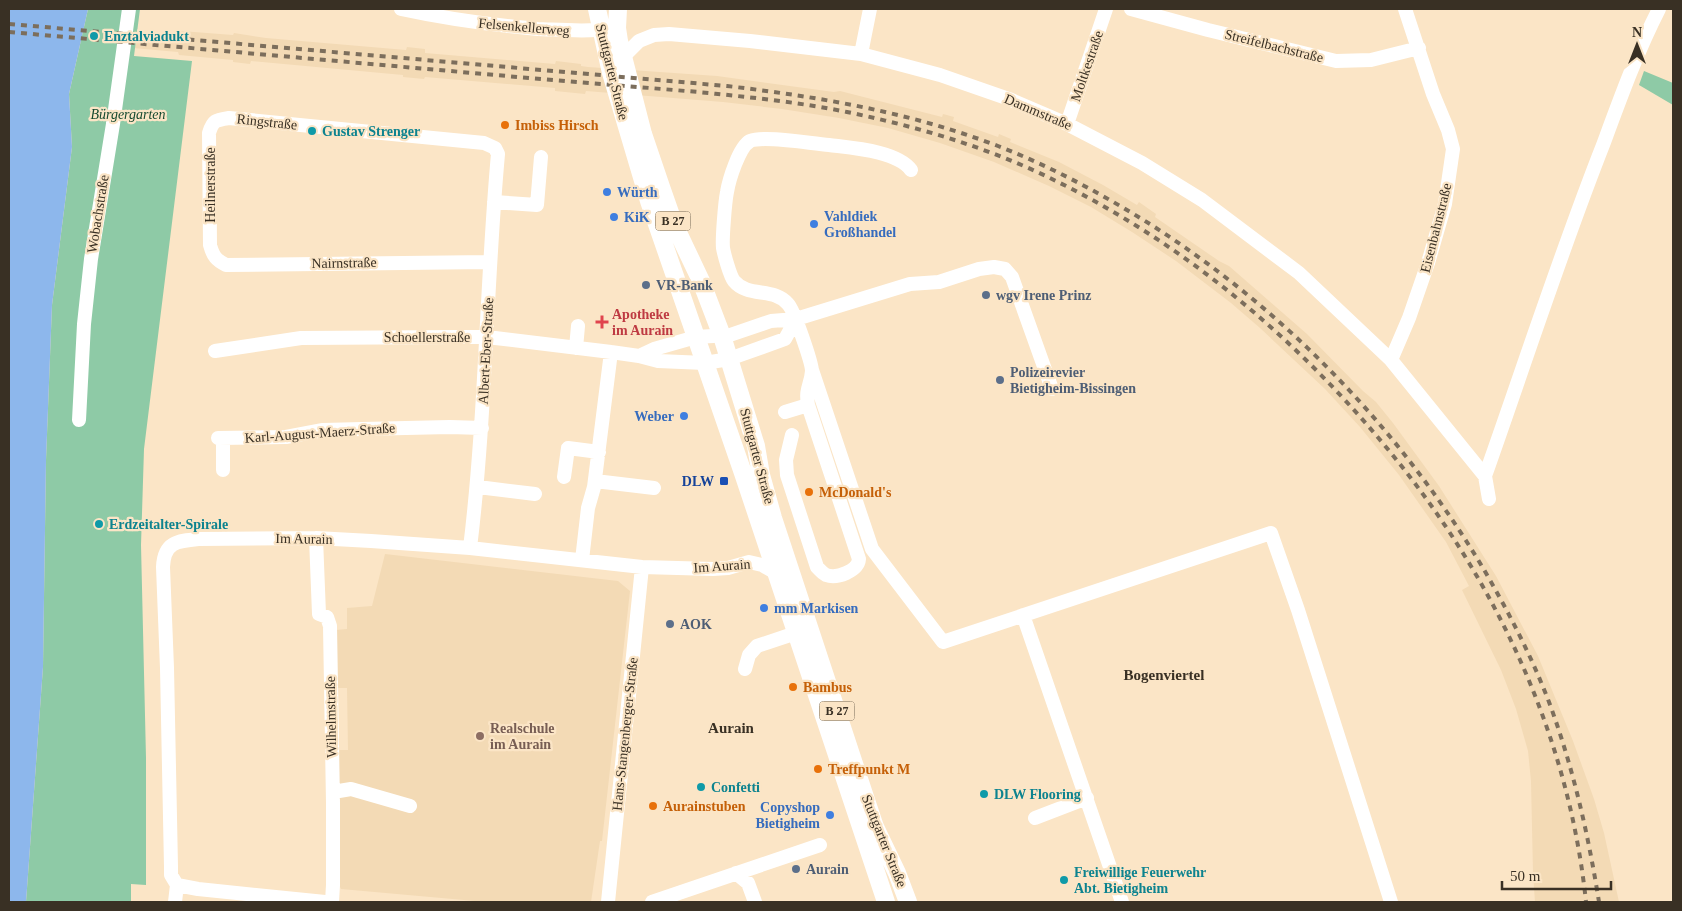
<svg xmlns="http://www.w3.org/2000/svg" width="1682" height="911" font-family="Georgia,serif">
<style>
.built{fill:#f3dab5}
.green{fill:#8ecaa6}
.water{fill:#8db7ec}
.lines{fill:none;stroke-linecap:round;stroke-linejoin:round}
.minor{stroke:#fff;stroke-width:14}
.major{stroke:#fff;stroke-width:18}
.rail{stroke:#7c6e5c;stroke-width:4;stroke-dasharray:6 6;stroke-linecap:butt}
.culture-dot{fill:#0f9aa8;stroke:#fbe5c6;stroke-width:2}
.food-dot{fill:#e8710a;stroke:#fbe5c6;stroke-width:2}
.shop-dot{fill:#3f7fe0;stroke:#fbe5c6;stroke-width:2}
.service-dot{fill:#5c6f8a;stroke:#fbe5c6;stroke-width:2}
.health-dot{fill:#e0444e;stroke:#fbe5c6;stroke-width:2}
.transit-dot{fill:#1a4fb4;stroke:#fbe5c6;stroke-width:2}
.education-dot{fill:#8d6e63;stroke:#fbe5c6;stroke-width:2}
.labels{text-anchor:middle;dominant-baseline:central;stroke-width:4.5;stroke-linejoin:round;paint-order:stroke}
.shield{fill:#fbe5c6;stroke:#736655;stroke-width:1}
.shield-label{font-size:12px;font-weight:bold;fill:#393024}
.street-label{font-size:14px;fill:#393024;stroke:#fbe5c6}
.culture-label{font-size:14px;font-weight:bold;fill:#0d838f;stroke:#fbe5c6;text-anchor:start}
.park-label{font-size:14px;font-style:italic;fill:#15492f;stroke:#fbe5c6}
.food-label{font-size:14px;font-weight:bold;fill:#c56008;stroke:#fbe5c6;text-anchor:start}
.shop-label{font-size:14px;font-weight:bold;fill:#366cbe;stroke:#fbe5c6;text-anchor:start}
.service-label{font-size:14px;font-weight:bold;fill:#4e5e75;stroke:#fbe5c6;text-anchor:start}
.health-label{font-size:14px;font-weight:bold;fill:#be3a42;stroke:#fbe5c6;text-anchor:start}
.transit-label{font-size:14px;font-weight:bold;fill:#164399;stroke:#fbe5c6;text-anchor:end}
.education-label{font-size:14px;font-weight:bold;fill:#785e54;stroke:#fbe5c6;text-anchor:start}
.neighbourhood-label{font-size:15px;font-weight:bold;fill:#393024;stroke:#fbe5c6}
</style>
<rect width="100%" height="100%" fill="#fbe5c6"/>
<path class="built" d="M9,20L180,35L181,31L233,35L234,33L266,38L406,50L407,47L425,49V53L555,64L556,61L581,64V66L588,67L717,76L834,92L840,91L942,117L943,114L954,117L953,121L998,137L999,134L1011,139L1010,142L1059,162L1103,185L1137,205L1139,202L1156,214L1155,217L1219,261L1229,266L1307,334L1363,391L1376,402L1393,423L1439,486L1496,576L1538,656L1573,741L1594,799L1604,833L1619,902H1535L1533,873L1531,781L1528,751L1516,709L1501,670L1462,590L1469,586L1446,542L1399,475L1360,427L1325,389L1260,328L1231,303L1176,261L1132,232L1091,207L1049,186L994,162L940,143L888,128L839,118L782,109L723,102L586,91L585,94L555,91V88L425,77L424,79L403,77V75L251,61L250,64L233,62V60L179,55L178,52L9,37Z
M385,554L618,581L630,591L602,841H600L591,902H486L341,889L339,885L338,750H348L347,688H337L336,630L347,629V608L372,606Z"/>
<path class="green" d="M88,9H140L134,56L192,61L144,449L141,545L146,758V885L131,884V902H26L43,667L46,460L52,305L72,147L69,94Z
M1644,71L1673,83V105L1639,85Z"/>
<path class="water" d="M9,9H88L69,94L72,147L52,305L46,460L43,667L26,902H9Z"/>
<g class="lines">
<path class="minor" d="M401,9C447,19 492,25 538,29C563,30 586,32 611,29
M1131,9L1208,30L1336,61L1371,60L1419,48
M861,54L870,9
M622,58L639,41L654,35L669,34L750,41L861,54L940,75L1009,99L1067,124L1142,163L1202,200L1299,273L1391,360L1485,476C1524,366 1560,254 1603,145C1620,99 1637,52 1659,9
M1067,124L1106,9
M494,202L537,205L541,157
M576,348L578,326
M215,351L301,338L459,337H487L611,352L639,356L658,361L705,363L729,359L785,339L796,319
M639,356L654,349L696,337L730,335L771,321L796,319L910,284L939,282L979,269L994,267L1005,269L1012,277L1052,389
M1391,360L1409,318L1428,263L1445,204L1453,149L1448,130L1433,94L1405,9
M812,370L872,549L943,642L1271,533L1298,610L1391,902
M785,412L808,405C805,388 811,385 812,371C812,363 794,310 788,304C774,287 748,298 734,281C730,276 724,254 723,248C722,239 725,202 727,192C729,180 739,147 750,141C765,135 812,144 829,145C852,148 897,151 911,170
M79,420L84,324L91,259L113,124L129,9
M792,435L786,460L787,475L817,567C820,570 822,573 826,575C837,579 858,571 859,559L808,405
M218,438L286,437L323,430L362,429L450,427L482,428
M223,438V470
M1485,476L1489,499
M564,477L568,448L599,452
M595,481L654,488
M478,487L535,494
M316,538L319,614L327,617L330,626L333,803V885L332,902
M470,548C486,417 486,285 498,154L495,148L484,143L229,118C216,120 213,120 209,133L210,245C213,256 216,260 226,265L489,262
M582,560L588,508L594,487L611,352
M1023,615L1122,902
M745,669L749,655L757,646L796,633
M333,792L351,789L410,806
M1035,818L1087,798
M736,873L748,883L755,902
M177,885L171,875V867L167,668L163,567C164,542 177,541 199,539L316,538L371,541L470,548L642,567L713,569L728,568L749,562L762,565L776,573
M177,885L198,889L325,902
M175,902L177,885
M608,902L642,567
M652,902L820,845"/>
<path class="major" d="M597,9L611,73L649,201L743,473L886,902
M618,9L617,28L619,41L643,134L661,187L674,224L701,281L722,336L756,446L761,475L773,518L865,797L875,827L897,873L908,902"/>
<path class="rail" d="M9,24L727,86C820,97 909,112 998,146C1052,167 1104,195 1153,226C1288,313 1400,430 1483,568C1508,611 1531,655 1549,702C1573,767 1588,833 1599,902
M9,32C179,47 348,62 518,77C578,82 638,87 698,92C748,97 798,102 847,112C919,127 990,148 1056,181C1188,246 1302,343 1395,458C1498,585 1569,738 1586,902"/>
</g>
<g class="culture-dot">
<circle cx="94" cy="36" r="5"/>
<circle cx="312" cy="131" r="5"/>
<circle cx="99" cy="524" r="5"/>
<circle cx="701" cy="787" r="5"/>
<circle cx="984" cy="794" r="5"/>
<circle cx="1064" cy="880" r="5"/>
</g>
<g class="food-dot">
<circle cx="505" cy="125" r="5"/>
<circle cx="809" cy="492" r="5"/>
<circle cx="793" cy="687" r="5"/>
<circle cx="818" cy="769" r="5"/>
<circle cx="653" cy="806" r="5"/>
</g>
<g class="shop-dot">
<circle cx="607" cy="192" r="5"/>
<circle cx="614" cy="217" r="5"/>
<circle cx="814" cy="224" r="5"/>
<circle cx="684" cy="416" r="5"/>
<circle cx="764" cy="608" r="5"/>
<circle cx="830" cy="815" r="5"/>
</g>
<g class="service-dot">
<circle cx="646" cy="285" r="5"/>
<circle cx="986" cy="295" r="5"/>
<circle cx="1000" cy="380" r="5"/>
<circle cx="670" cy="624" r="5"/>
<circle cx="796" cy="869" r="5"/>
</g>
<path class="health-dot" d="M599.5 314.5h5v5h5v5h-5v5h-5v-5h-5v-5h5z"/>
<rect class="transit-dot" x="719" y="476" width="10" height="10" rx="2.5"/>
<circle class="education-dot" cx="480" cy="736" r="5"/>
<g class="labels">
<g class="shield">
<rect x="655.5" y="211.5" width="35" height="19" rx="4"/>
<rect x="819.5" y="701.5" width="35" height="19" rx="4"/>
</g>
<g class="shield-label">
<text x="673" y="221">B 27</text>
<text x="837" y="711">B 27</text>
</g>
<g class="street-label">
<text transform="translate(524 27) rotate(5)">Felsenkellerweg</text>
<text transform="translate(1274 46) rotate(14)">Streifelbachstraße</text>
<text transform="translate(1087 66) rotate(-71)">Moltkestraße</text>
<text transform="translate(612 72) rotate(76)">Stuttgarter Straße</text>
<text transform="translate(1038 112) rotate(23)">Dammstraße</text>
<text transform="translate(267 122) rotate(6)">Ringstraße</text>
<text transform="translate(210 185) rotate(-90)">Heilnerstraße</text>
<text transform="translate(98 214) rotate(-81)">Wobachstraße</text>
<text transform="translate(1436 228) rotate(-76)">Eisenbahnstraße</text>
<text transform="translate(344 263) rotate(-1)">Nairnstraße</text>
<text x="427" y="337">Schoellerstraße</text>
<text transform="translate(486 351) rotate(-87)">Albert-Eber-Straße</text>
<text transform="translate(320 433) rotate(-4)">Karl-August-Maerz-Straße</text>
<text transform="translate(757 456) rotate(75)">Stuttgarter Straße</text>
<text transform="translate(304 539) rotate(1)">Im Aurain</text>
<text transform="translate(722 566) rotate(-4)">Im Aurain</text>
<text transform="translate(331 717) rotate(-91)">Wilhelmstraße</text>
<text transform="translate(625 734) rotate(-84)">Hans-Stangenberger-Straße</text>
<text transform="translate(884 841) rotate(68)">Stuttgarter Straße</text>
</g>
<g class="culture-label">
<text x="104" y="36">Enztalviadukt</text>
<text x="322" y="131">Gustav Strenger</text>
<text x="109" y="524">Erdzeitalter-Spirale</text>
<text x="711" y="787">Confetti</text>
<text x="994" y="794">DLW Flooring</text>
<text x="1074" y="872">Freiwillige Feuerwehr<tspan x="1074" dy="16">Abt. Bietigheim</tspan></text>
</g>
<g class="park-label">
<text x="128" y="114">Bürgergarten</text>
</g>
<g class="food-label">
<text x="515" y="125">Imbiss Hirsch</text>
<text x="819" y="492">McDonald's</text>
<text x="803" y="687">Bambus</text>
<text x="828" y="769">Treffpunkt M</text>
<text x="663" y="806">Aurainstuben</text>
</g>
<g class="shop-label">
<text x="617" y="192">Würth</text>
<text x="824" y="216">Vahldiek<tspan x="824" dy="16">Großhandel</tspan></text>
<text x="624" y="217">KiK</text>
<text x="674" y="416" text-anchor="end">Weber</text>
<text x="774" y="608">mm Markisen</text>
<text x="820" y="807" text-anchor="end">Copyshop<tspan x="820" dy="16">Bietigheim</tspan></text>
</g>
<g class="service-label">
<text x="656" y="285">VR-Bank</text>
<text x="996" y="295">wgv Irene Prinz</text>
<text x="1010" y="372">Polizeirevier<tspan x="1010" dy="16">Bietigheim-Bissingen</tspan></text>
<text x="680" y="624">AOK</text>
<text x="806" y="869">Aurain</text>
</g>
<g class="health-label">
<text x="612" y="314">Apotheke<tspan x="612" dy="16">im Aurain</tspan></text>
</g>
<g class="transit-label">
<text x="714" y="481">DLW</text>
</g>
<g class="education-label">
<text x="490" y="728">Realschule<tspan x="490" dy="16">im Aurain</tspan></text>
</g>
<g class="neighbourhood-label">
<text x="1164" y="675">Bogenviertel</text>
<text x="731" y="728">Aurain</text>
</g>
</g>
<rect width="1682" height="911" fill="none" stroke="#393024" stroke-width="20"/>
<g transform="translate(1637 45)" stroke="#fbe5c6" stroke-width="4" paint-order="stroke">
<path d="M0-4L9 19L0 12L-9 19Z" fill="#393024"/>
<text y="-8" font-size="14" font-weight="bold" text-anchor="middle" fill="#393024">N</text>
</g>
<path d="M1502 881v8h109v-8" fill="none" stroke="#393024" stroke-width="2.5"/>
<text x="1510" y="881" font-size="15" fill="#393024" stroke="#fbe5c6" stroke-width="4" paint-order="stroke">50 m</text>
</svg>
